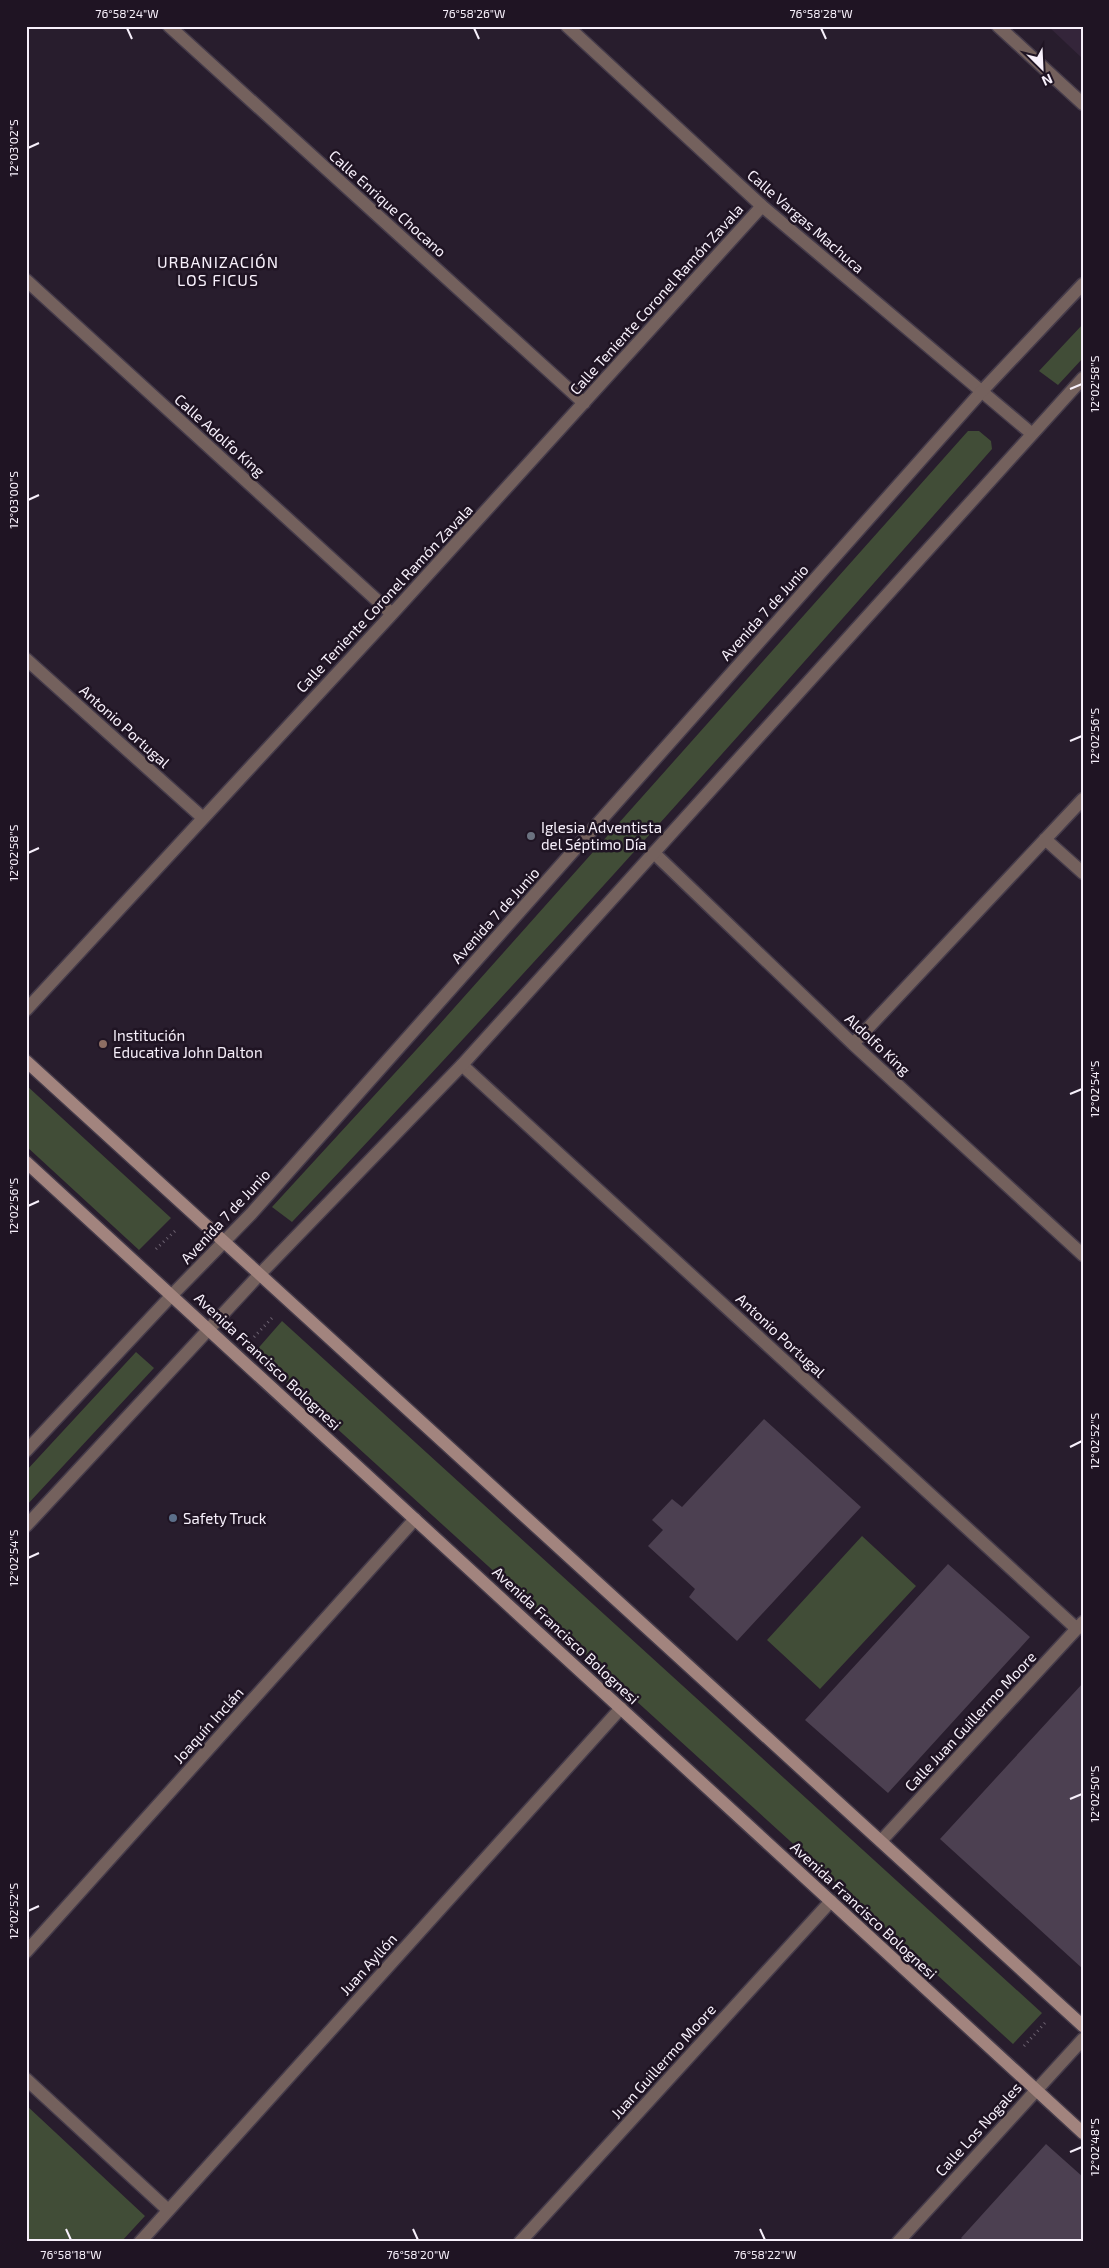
<svg xmlns="http://www.w3.org/2000/svg" width="1109" height="2268" font-family="'Exo 2',sans-serif">
<style>
.built{fill:#34253a}
.green{fill:#414d37}
.building{fill:#4c4051}
.lines{fill:none;stroke-linecap:round;stroke-linejoin:round}
.minor-casing{stroke:#453b4a;stroke-width:15}
.tertiary-casing{stroke:#453b4a;stroke-width:15}
.secondary-casing{stroke:#453b4a;stroke-width:15}
.path{stroke:#6b616f;stroke-width:3;stroke-dasharray:1 4;stroke-linecap:butt}
.minor{stroke:#74615d;stroke-width:12}
.tertiary{stroke:#74615d;stroke-width:12}
.secondary{stroke:#a2847e;stroke-width:12}
.ticks{fill:none;stroke:#f7f0fb;stroke-width:2}
.worship-dot{fill:#6b7280;stroke:#1f1423;stroke-width:2}
.education-dot{fill:#8d6e63;stroke:#1f1423;stroke-width:2}
.service-dot{fill:#5c6f8a;stroke:#1f1423;stroke-width:2}
.labels{text-anchor:middle;dominant-baseline:central;stroke-width:5;stroke-linejoin:round;paint-order:stroke}
.street-label{font-size:15px;fill:#f7f0fb;stroke:#1f1423}
.poi-label{font-size:15px;fill:#f7f0fb;stroke:#1f1423;text-anchor:start}
.neighbourhood-label{font-size:16px;letter-spacing:1px;fill:#f7f0fb;stroke:#1f1423}
.neatline{fill:none;stroke:#f7f0fb;stroke-width:2}
.ticks-label{font-size:12px;text-anchor:middle;fill:#f7f0fb}
</style>
<rect width="100%" height="100%" fill="#281d2d"/>
<path class="built" d="M1048,26H1083V59Z"/>
<path class="green" d="M1083,324V358L1058,385L1039,371Z
M968,431H979L991,441L992,449C762,711 531,970 292,1222L272,1207L438,1026Z
M26,1085L171,1218L139,1250L26,1146Z
M282,1321L1042,2013L1013,2044L254,1353Z
M136,1352L154,1368L26,1506V1471Z
M862,1536L916,1586L820,1689L767,1640Z
M26,2105L145,2216L121,2242H26Z"/>
<path class="building" d="M764,1419L861,1507L737,1641L689,1597L695,1589L648,1546L663,1530L652,1520L672,1499L682,1507Z
M948,1564L1030,1637L888,1793L805,1720Z
M1083,1683V1969L940,1839Z
M1046,2144L1083,2177V2242H965L961,2238Z"/>
<g class="lines">
<defs>
<path id="minor" d="M169,26L584,403
M567,26L762,206L1031,433
M998,26L1083,104
M26,280L392,614
M26,659L203,818
M1045,839L1083,873
M654,853L853,1044L1083,1255
M26,1010L392,614L762,206
M853,1044L1083,799
M462,1065L1077,1629
M881,1841L1083,1622
M26,1952L415,1519
M26,2079L168,2210
M140,2242L621,1708
M520,2242L831,1901
M898,2242L1083,2039"/>
<path id="tertiary" d="M26,1451L172,1295L251,1214L982,391L1083,284
M26,1526L260,1274L462,1065L1083,378"/>
<path id="secondary" d="M26,1061L1083,2026
M26,1162L1083,2133"/>
</defs>
<use href="#minor" class="minor-casing"/>
<use href="#tertiary" class="tertiary-casing"/>
<use href="#secondary" class="secondary-casing"/>
<path class="path" d="M156,1249L175,1231
M254,1337L272,1318
M1024,2046L1045,2023"/>
<use href="#minor" class="minor"/>
<use href="#tertiary" class="tertiary"/>
<use href="#secondary" class="secondary"/>
</g>
<path class="ticks" d="M127,28L132,39M474,28L479,39M821,28L826,39M28,148L39,143M1070,389L1082,384M28,500L39,495M1070,741L1082,736M28,853L39,848M1070,1094L1082,1089M28,1206L39,1201M1070,1447L1082,1441M28,1558L39,1553M1070,1799L1082,1794M28,1911L39,1906M1070,2152L1082,2147M66,2229L71,2240M413,2229L418,2240M760,2229L765,2240"/>
<circle class="worship-dot" cx="531" cy="836" r="5"/>
<circle class="education-dot" cx="103" cy="1044" r="5"/>
<circle class="service-dot" cx="173" cy="1518" r="5"/>
<g class="labels">
<g class="street-label">
<text transform="translate(388 203) rotate(42)">Calle Enrique Chocano</text>
<text transform="translate(806 221) rotate(41)">Calle Vargas Machuca</text>
<text transform="translate(656 299) rotate(-48)">Calle Teniente Coronel Ramón Zavala</text>
<text transform="translate(220 435) rotate(42)">Calle Adolfo King</text>
<text transform="translate(384 598) rotate(-47)">Calle Teniente Coronel Ramón Zavala</text>
<text transform="translate(764 612) rotate(-48)">Avenida 7 de Junio</text>
<text transform="translate(125 726) rotate(42)">Antonio Portugal</text>
<text transform="translate(495 915) rotate(-48)">Avenida 7 de Junio</text>
<text transform="translate(878 1044) rotate(43)">Aldolfo King</text>
<text transform="translate(225 1216) rotate(-47)">Avenida 7 de Junio</text>
<text transform="translate(781 1335) rotate(43)">Antonio Portugal</text>
<text transform="translate(268 1361) rotate(43)">Avenida Francisco Bolognesi</text>
<text transform="translate(566 1635) rotate(43)">Avenida Francisco Bolognesi</text>
<text transform="translate(970 1721) rotate(-47)">Calle Juan Guillermo Moore</text>
<text transform="translate(208 1725) rotate(-48)">Joaquín Inclán</text>
<text transform="translate(864 1910) rotate(43)">Avenida Francisco Bolognesi</text>
<text transform="translate(368 1964) rotate(-48)">Juan Ayllón</text>
<text transform="translate(663 2061) rotate(-48)">Juan Guillermo Moore</text>
<text transform="translate(978 2129) rotate(-48)">Calle Los Nogales</text>
</g>
<g class="poi-label">
<text x="541" y="827">Iglesia Adventista<tspan x="541" dy="17">del Séptimo Día</tspan></text>
<text x="113" y="1035">Institución<tspan x="113" dy="17">Educativa John Dalton</tspan></text>
<text x="183" y="1518">Safety Truck</text>
</g>
<g class="neighbourhood-label">
<text x="218" y="261">URBANIZACIÓN<tspan x="218" dy="18">LOS FICUS</tspan></text>
</g>
</g>
<rect width="1109" height="2268" fill="none" stroke="#1f1423" stroke-width="55"/>
<g transform="translate(1042 68) rotate(156)" stroke="#1f1423" stroke-width="4" paint-order="stroke">
<path d="M0-4L9 19L0 12L-9 19Z" fill="#f7f0fb"/>
<text y="-8" font-size="14" font-weight="bold" text-anchor="middle" fill="#f7f0fb">N</text>
</g>
<rect x="28" y="28" width="1054" height="2212" class="neatline"/>
<g class="ticks-label">
<text x="127" y="18">76°58'24"W</text>
<text x="474" y="18">76°58'26"W</text>
<text x="821" y="18">76°58'28"W</text>
<text transform="translate(14 148) rotate(-90)" y="4">12°03'02"S</text>
<text transform="translate(1095 384) rotate(-90)" y="4">12°02'58"S</text>
<text transform="translate(14 500) rotate(-90)" y="4">12°03'00"S</text>
<text transform="translate(1095 736) rotate(-90)" y="4">12°02'56"S</text>
<text transform="translate(14 853) rotate(-90)" y="4">12°02'58"S</text>
<text transform="translate(1095 1089) rotate(-90)" y="4">12°02'54"S</text>
<text transform="translate(14 1206) rotate(-90)" y="4">12°02'56"S</text>
<text transform="translate(1095 1441) rotate(-90)" y="4">12°02'52"S</text>
<text transform="translate(14 1558) rotate(-90)" y="4">12°02'54"S</text>
<text transform="translate(1095 1794) rotate(-90)" y="4">12°02'50"S</text>
<text transform="translate(14 1911) rotate(-90)" y="4">12°02'52"S</text>
<text transform="translate(1095 2147) rotate(-90)" y="4">12°02'48"S</text>
<text x="71" y="2259">76°58'18"W</text>
<text x="418" y="2259">76°58'20"W</text>
<text x="765" y="2259">76°58'22"W</text>
</g>
</svg>
